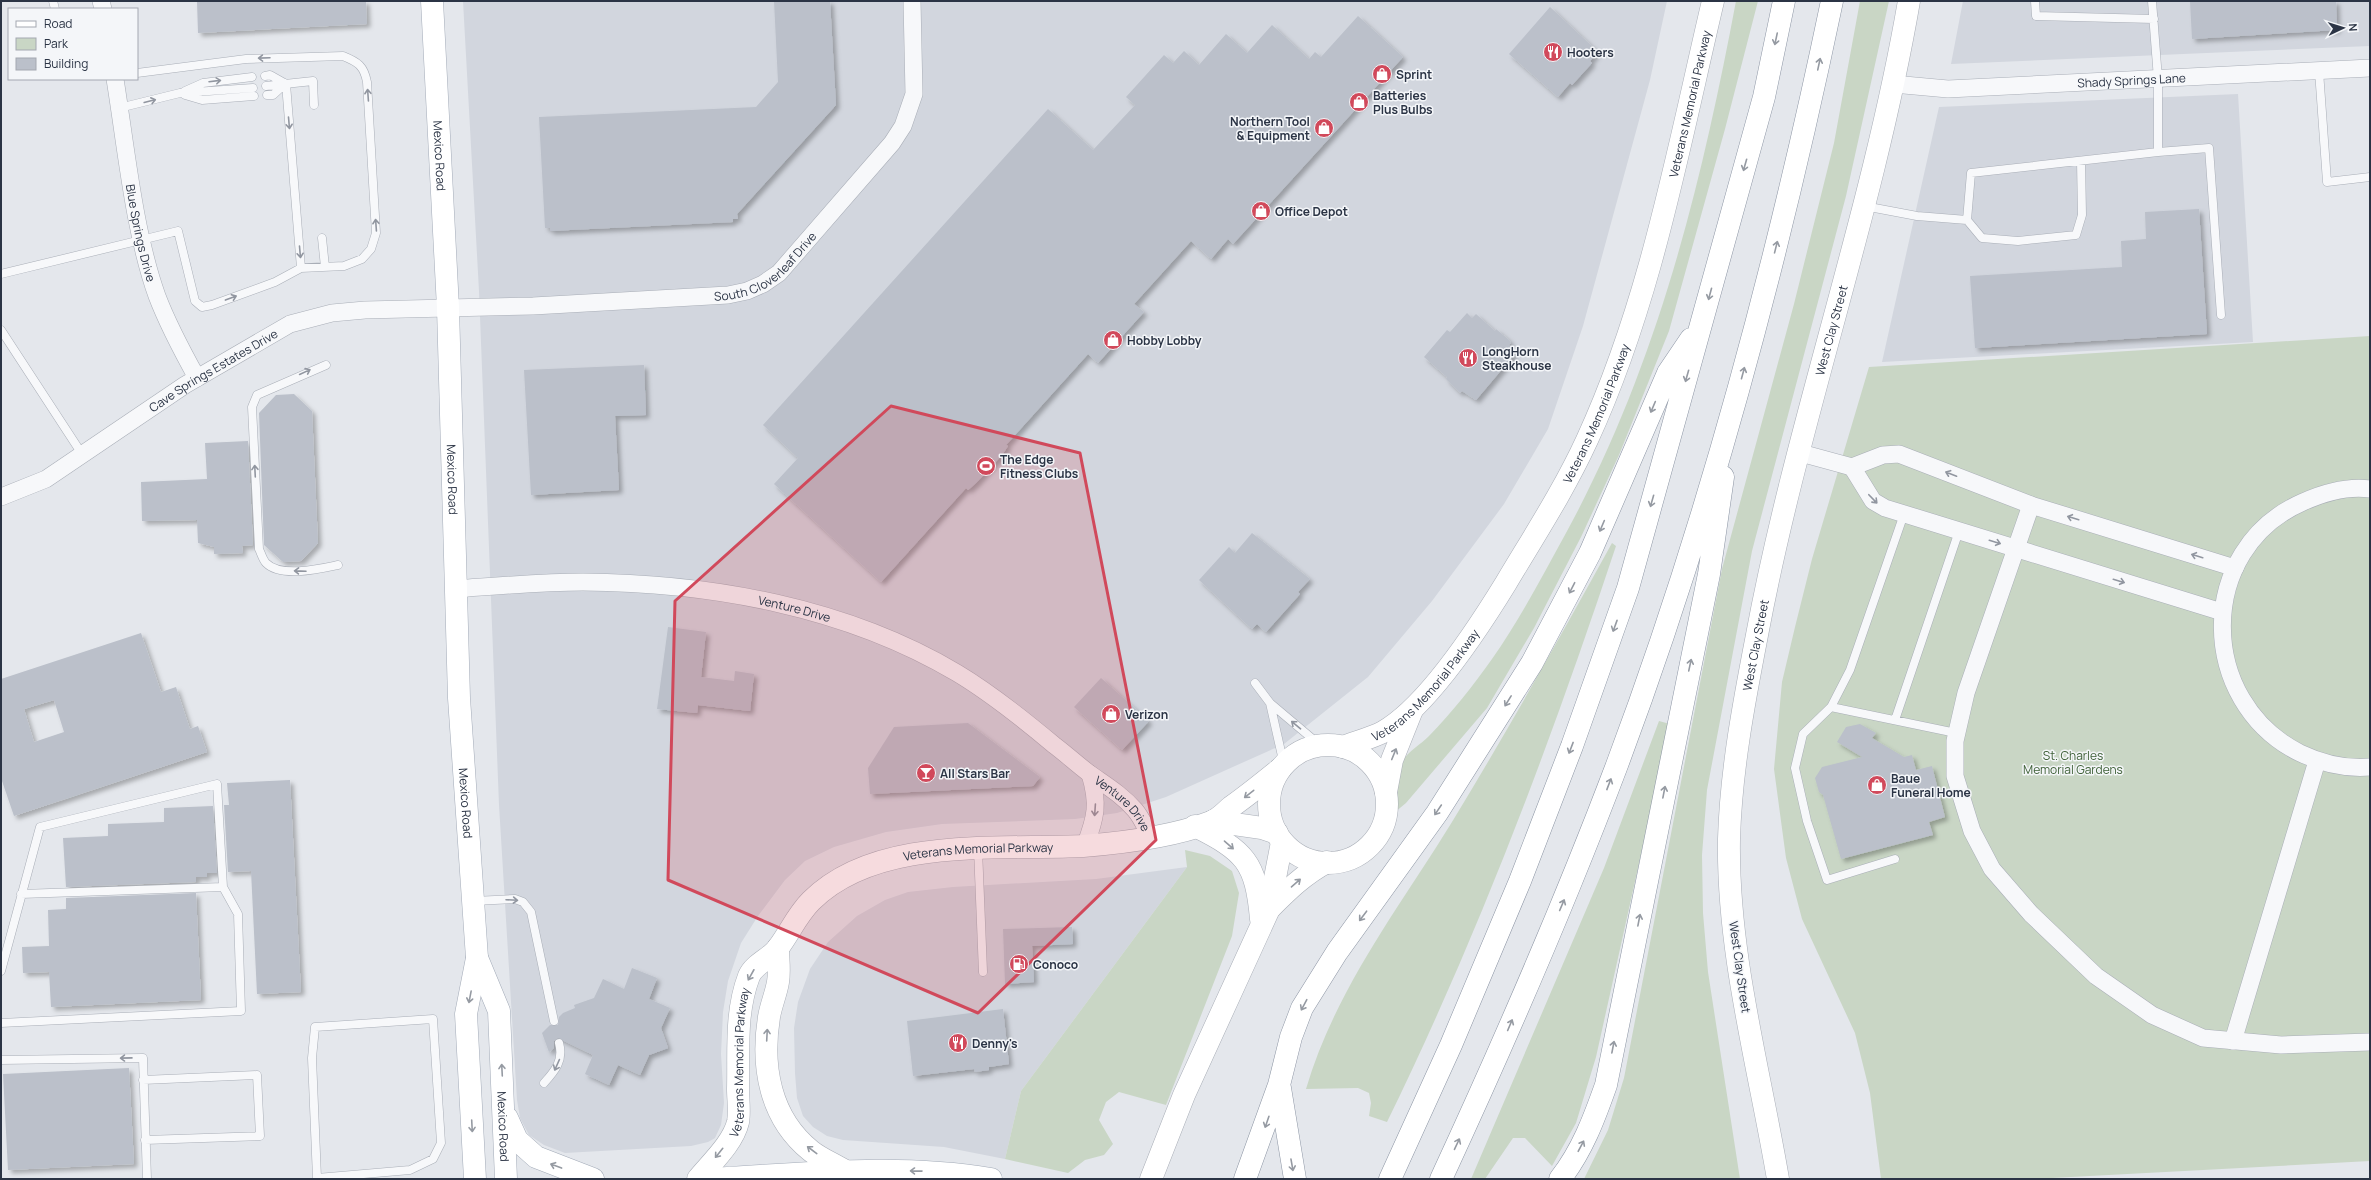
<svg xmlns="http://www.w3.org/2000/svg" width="2371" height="1180" font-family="Manrope,sans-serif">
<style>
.built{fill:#d2d6de}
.green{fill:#c9d6c5}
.building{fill:#bbc0ca;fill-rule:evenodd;filter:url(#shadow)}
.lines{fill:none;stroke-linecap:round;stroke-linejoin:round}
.lane-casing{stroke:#a9aeb7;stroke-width:9}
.street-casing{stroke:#a9aeb7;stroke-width:18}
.secondary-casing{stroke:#a9aeb7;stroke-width:23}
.primary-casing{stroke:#a3abb8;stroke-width:23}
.highway-casing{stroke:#8b94a3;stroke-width:23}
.lane{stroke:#f7f8fa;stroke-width:8}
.street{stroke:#f7f8fa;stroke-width:17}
.secondary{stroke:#fff;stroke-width:22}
.primary{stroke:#fff;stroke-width:22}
.highway{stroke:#fff;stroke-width:22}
.oneway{stroke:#959aa2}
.oneway2{stroke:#9196a0}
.marked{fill:#d1495b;fill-opacity:0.2;stroke:#d1495b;stroke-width:3;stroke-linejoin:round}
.labels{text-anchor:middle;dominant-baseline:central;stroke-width:3;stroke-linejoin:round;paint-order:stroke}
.poi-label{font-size:12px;font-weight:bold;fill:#2b3445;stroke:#f4f6f9;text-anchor:start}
.street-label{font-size:12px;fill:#2b3445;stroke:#f4f6f9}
.park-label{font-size:12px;fill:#3f6138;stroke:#f4f6f9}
</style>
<defs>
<filter id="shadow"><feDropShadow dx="3.5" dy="3.5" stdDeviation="2" flood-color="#0004"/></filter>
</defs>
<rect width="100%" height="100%" fill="#e4e7ec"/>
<path class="built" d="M463,1H1667L1650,80L1583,326L1548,429L1504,504L1432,601L1368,677L1284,744L1166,797L1117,813L1075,819L942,824L886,832L834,847L805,861L785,880L758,916L741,943L728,981L723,1012L721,1054L724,1103L721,1125L715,1138L708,1142L691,1146L565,1153L544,1145L529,1135L520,1118L517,1100L499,805L479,291Z
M1963,1H2370V46L1951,64Z
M2238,94L2253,342L1882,362L1939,107Z
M1187,867L1021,1091L1005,1159L944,1147L843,1140L827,1136L813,1127L803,1116L797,1098L795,1073L794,1028L798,1002L810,969L828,942L857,916L885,900L908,892L953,887L1096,879Z"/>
<path class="green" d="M1736,1H1758L1725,129L1669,331L1619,455L1581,537L1534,628L1487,708L1406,803L1383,822C1388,802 1390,778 1402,761C1409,751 1421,744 1429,736C1452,712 1473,686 1492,659C1520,619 1543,575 1566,533C1657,366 1701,187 1736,1Z
M1860,1H1889L1846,196L1752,551L1707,790L1702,855L1703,913L1708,972L1740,1179H1584L1608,1130L1624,1078L1722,569L1794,304L1834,143Z
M2370,336V1161L2033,1179H1881L1870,1093L1855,1033L1802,919L1786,858L1774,769L1782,682L1795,627L1812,559L1869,367Z
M1612,543L1616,546C1551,742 1478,936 1387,1122L1369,1116L1371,1103L1369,1093L1358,1088L1306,1089C1335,990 1399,908 1452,822C1508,730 1560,637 1612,543Z
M1659,721L1670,724L1596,1057L1576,1123L1552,1166L1525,1138H1513L1485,1179H1471L1604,868Z
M1185,850L1210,856L1232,871L1239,893L1232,936L1166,1105L1119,1092L1106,1102L1099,1120L1113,1144L1104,1155L1085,1160L1068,1173L1005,1159L1021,1091L1187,867Z"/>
<path class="building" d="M197,1H366L367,24L198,33Z
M774,1H830L836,105L737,214L738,219H733V222L590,229L550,231V228H545L539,117L756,107L778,82Z
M2190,1H2336L2337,30L2192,39Z
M1550,7L1595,49L1593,51L1596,54L1590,61L1592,63L1572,85L1570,83L1558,97L1509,54Z
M1358,16L1403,57L1233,244L1228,239L1211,259L1191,241L1134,304L1144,312L1098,363L1088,354L1006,445L1008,446L1002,455L976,483L968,490L966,488L881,582L774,484L798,458L763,425L1048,109L1093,150L1135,105L1126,97L1164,55L1173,63L1184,51L1199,65L1226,34L1247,53L1272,25L1309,59L1315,52L1321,57Z
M2199,209L2207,334L1975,348L1970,276L2122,267L2121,241L2146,239L2145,212Z
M1467,313L1472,318L1476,314L1495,331L1496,329L1509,340L1511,343L1509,345L1516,350L1512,354L1514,355L1476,400L1462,391L1460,393L1446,379L1447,377L1424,357L1447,330L1450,332Z
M644,365L646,415L615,416L619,490L531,495L524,370Z
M294,394L312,411L318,543L301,561L283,562L264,545L259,413L276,395Z
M248,441L253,545L242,546L243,553L214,554V547L198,543L197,520L142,521L141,482L207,479L205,443Z
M1252,533L1310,579L1298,592L1300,594L1266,632L1257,624L1252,629L1199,580L1229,547L1235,553Z
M668,627L706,632L701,677L734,681L735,671L754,674L750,711L698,705L697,713L657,709Z
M141,633L161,692L176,687L190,729L198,726L207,752L14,816L1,778V679ZM54,700L64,732L34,742L24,709Z
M1101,678L1149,721L1122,750L1074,707Z
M968,723L1040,777L1033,786L870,794L868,768L894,727Z
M1860,724L1876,733L1872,738L1904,757L1912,755L1916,770L1932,766L1945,817L1929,822L1933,835L1841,859L1823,795L1819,792L1815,778L1822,767L1862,757L1837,742L1846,727Z
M290,780L301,992L257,994L251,871L228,872L224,805H229L227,783Z
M213,806L217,873H207V877H196V882L66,887L63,838L108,836V824L164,822V808Z
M196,893L201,1000L51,1007L49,972L23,973L22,947L49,946L48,910L66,909V898Z
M1072,927L1073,944L1032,946L1034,982L1005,984L1003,929Z
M632,968L657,978L649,999L670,1008L661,1028L668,1048L649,1055L640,1075L618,1065L609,1085L585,1074L593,1055L558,1038L554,1041V1048L549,1052L542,1033L550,1025H558L559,1017L563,1013L575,1008L574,1005L594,998L603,979L624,989Z
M1003,1009L1009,1064L989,1067V1070L975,1072L974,1069L913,1076L907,1021Z
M129,1068L134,1164L8,1170L3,1074Z"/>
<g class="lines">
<defs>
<path id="lane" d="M53,1L55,9
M2035,1L2036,16L2154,19
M2319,71L2327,182L2370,177
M265,76L270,75L286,84
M286,84L301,268
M266,86L313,81L314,105
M185,91L203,83L252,77
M185,95L202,100L254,96
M267,95H273L285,84
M119,108L180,93L253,88
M2158,152L2209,148L2221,315
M1864,206L1917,216L1967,220L1971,173L2158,152V79L2152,1
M1967,220L1982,238L2018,241L2076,235L2082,215L2081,161
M322,238L325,267
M1,274L178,231L195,301L202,307L212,305L275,282L301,268L344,266L362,259L371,249L376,233L367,82C364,66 358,62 343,56L246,59L137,73
M1,330L82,454
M326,365L257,395L252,407L259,549C261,553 263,560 266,563C281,578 319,569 338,565
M1255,683L1270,703L1321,746
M1270,703L1284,765
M1831,707L1956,733
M1895,720L1959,531
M978,849L983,972
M1895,859L1827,880L1807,821L1795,768L1803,734L1831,707L1850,670L1904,514
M21,894L223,887
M474,901L515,899L523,902L531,912L554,1021
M1,971L40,827L217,784L223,887L238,914L241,1011L1,1023
M1,1060L143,1058L147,1179
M143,1080L257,1075L260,1136L145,1140
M544,1083C555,1071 564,1060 559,1043
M317,1178L410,1170L433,1159L441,1143L433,1019L315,1027L312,1058L317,1178V1179"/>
<g id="street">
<path d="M101,1L103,9"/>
<path id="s1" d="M115,79C126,147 134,232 157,296C168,325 182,351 197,378"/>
<path id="s2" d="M1893,84L1948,89L2370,68"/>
<path d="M1797,452L1852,467L1883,455L1899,454L2031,505L2235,568"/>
<path d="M1852,467L1873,501L1885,508L2222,612"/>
<path d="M2370,489C2348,486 2323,493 2303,502C2195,549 2197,702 2300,753C2321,763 2346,769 2370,767"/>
<path id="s3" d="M1,497L46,479L185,385L290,324L332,313L365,310L533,306L728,295L747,291L763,284L779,273L892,143L903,126L914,94L912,1"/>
<path d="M2031,505L1966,693L1955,741V776L1972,831L1992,869L2031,914L2096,976L2152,1015L2203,1038L2281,1045L2370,1042"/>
<path id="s4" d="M455,589C498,586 541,582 583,582C711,583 846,607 957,673C992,694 1023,719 1054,745C1066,754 1078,765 1090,774C1107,786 1122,795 1135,810C1142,818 1146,829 1151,837"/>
<path d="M1085,846C1096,817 1099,804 1090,774"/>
<path d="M2233,1041L2317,761"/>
</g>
<g id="secondary">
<circle cx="1328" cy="804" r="59"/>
<path id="s5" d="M1343,747C1356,742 1371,738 1383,732C1427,707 1479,627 1506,583C1534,536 1564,490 1587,440C1651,301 1678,149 1713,1"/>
<path d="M1386,792L1392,760L1412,710"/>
<path d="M1213,821L1262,828L1277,833"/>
<path d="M1195,826C1245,851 1256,862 1261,919"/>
<path d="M1269,909C1287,891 1304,874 1327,862"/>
<path d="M778,948C778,959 780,971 778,982C776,994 771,1005 769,1017C761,1067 770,1118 811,1151C821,1159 834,1164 845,1171"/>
<path id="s6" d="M698,1179C711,1163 733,1143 738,1122C740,1112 738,1099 738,1089C739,1050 735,1013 749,976C754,964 771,958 778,948C790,932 797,915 811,901C876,836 998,850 1083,846C1121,843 1175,836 1211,822C1219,819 1225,812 1231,807C1248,795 1264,782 1280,769"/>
<path d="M1151,1179L1184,1095L1269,909L1282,842"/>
<path id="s7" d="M1778,1179C1759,1067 1727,953 1729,839C1731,770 1744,702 1757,635C1797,421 1872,216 1909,1"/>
</g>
<g id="primary">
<path id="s8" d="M432,1L448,308L459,698L477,958L466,1014L475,1179"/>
<path id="s9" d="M477,958L499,1011L506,1179"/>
<path d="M507,1118L517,1140L536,1157L593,1179"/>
<path d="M709,1179C803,1174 898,1163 991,1179"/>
</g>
<path id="highway" d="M1280,1088L1295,1179
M1245,1179L1279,1085L1291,1037L1302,1008L1337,952L1437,813L1532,663L1590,553L1668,373L1691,339
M1390,1179L1451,1045L1520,881L1572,746L1628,588L1764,97L1784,1
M1441,1179C1504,1043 1564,905 1617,765C1710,517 1778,260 1832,1
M1560,1179C1582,1151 1594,1119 1606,1085L1709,574L1723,477"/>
</defs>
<use href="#lane" class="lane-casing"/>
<use href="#street" class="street-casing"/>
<use href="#secondary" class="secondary-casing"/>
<use href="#primary" class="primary-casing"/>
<use href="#highway" class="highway-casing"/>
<use href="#lane" class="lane"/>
<use href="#street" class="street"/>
<use href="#secondary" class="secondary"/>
<use href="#primary" class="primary"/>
<use href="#highway" class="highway"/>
</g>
<defs><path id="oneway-shaft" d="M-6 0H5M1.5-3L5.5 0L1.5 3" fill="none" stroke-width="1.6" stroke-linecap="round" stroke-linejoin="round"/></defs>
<g class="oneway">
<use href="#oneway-shaft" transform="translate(1776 39) rotate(102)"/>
<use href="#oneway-shaft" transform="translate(1819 64) rotate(-78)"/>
<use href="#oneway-shaft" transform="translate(1745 165) rotate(106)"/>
<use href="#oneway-shaft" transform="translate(1776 247) rotate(-76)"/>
<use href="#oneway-shaft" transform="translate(1710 294) rotate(105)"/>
<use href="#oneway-shaft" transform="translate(1743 373) rotate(-75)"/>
<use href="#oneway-shaft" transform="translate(1687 376) rotate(106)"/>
<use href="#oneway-shaft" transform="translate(1653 407) rotate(113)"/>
<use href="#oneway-shaft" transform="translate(1652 501) rotate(106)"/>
<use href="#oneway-shaft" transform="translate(1602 526) rotate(113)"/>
<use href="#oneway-shaft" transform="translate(1572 588) rotate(117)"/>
<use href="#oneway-shaft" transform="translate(1615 626) rotate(110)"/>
<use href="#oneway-shaft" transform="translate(1690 665) rotate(-78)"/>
<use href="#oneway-shaft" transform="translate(1508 701) rotate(122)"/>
<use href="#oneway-shaft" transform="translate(1571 748) rotate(111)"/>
<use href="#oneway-shaft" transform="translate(1394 754) rotate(-68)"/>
<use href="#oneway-shaft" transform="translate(1609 784) rotate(-69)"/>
<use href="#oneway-shaft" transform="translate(1664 792) rotate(-79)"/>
<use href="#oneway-shaft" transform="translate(1249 794) rotate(142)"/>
<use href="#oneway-shaft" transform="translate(1438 810) rotate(124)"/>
<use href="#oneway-shaft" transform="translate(1229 845) rotate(41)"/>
<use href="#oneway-shaft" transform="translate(1296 883) rotate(-41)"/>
<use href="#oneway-shaft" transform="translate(1562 905) rotate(-67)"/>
<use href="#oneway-shaft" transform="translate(1363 916) rotate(127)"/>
<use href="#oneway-shaft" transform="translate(1639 920) rotate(-79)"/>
<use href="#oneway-shaft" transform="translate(751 975) rotate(119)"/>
<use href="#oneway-shaft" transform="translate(470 997) rotate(101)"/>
<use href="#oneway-shaft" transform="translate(1304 1005) rotate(118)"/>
<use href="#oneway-shaft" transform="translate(1510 1025) rotate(-67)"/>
<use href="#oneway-shaft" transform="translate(767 1035) rotate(-87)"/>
<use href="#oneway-shaft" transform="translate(1613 1047) rotate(-79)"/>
<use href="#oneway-shaft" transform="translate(502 1070) rotate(-93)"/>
<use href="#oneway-shaft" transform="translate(1267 1122) rotate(109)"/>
<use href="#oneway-shaft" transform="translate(472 1126) rotate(87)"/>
<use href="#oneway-shaft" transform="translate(1457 1144) rotate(-65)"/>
<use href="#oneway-shaft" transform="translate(1581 1146) rotate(-62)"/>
<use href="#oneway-shaft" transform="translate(812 1150) rotate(-143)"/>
<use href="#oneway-shaft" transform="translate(719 1153) rotate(129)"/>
<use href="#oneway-shaft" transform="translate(1292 1165) rotate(80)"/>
<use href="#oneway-shaft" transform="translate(556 1166) rotate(-160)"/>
<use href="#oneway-shaft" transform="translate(916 1171) rotate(-179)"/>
</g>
<g class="oneway2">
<use href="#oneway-shaft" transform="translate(264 58) rotate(178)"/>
<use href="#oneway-shaft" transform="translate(215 81) rotate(-7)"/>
<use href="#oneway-shaft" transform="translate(368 95) rotate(-94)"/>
<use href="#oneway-shaft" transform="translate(150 101) rotate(-14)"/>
<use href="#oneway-shaft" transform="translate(289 123) rotate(85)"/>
<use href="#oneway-shaft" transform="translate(376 225) rotate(-94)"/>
<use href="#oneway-shaft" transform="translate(300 252) rotate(85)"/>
<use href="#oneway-shaft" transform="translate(231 298) rotate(-20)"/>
<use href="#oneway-shaft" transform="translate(305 372) rotate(-25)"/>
<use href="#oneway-shaft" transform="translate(255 471) rotate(-93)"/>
<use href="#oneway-shaft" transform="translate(1951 474) rotate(-159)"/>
<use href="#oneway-shaft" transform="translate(1873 499) rotate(46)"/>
<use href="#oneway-shaft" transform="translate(2073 518) rotate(-163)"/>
<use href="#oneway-shaft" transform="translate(1995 542) rotate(17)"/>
<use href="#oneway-shaft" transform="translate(2197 556) rotate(-163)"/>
<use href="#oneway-shaft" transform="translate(300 571) rotate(-178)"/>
<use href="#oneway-shaft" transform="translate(2119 581) rotate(17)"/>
<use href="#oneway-shaft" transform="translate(1296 725) rotate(-140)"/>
<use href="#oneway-shaft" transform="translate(1095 810) rotate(94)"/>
<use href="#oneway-shaft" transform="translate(512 900) rotate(3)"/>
<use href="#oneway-shaft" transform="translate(126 1058) rotate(179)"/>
<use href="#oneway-shaft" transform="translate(557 1065) rotate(114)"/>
</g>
<path class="marked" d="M891,406L1080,453L1156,840L978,1013L668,880L675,601Z"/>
<defs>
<symbol id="restaurant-disc" viewBox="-11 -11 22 22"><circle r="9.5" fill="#d1495b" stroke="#f4f6f9"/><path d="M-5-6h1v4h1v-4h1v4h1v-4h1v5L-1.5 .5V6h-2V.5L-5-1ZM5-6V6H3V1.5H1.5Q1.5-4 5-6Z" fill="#fff"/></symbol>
<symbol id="shop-disc" viewBox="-11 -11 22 22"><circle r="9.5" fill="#d1495b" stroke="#f4f6f9"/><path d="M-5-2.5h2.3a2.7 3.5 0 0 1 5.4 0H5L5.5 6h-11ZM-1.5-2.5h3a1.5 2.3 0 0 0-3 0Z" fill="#fff"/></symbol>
<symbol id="stadium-disc" viewBox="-11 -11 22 22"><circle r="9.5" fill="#d1495b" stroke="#f4f6f9"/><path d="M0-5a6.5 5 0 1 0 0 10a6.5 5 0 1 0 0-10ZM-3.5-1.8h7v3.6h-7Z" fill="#fff"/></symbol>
<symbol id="bar-disc" viewBox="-11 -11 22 22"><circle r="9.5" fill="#d1495b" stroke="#f4f6f9"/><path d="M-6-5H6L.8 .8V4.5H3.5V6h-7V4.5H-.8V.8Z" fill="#fff"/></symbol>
<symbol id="fuel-disc" viewBox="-11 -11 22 22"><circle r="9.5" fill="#d1495b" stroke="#f4f6f9"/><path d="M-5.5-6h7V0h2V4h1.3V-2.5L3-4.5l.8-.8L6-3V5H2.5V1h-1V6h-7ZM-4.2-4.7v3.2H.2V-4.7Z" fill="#fff"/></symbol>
</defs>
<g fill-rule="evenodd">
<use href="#restaurant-disc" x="1542" y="41" width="22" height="22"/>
<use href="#shop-disc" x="1371" y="63" width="22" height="22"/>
<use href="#shop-disc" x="1348" y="91" width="22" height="22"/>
<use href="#shop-disc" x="1313" y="117" width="22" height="22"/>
<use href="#shop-disc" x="1250" y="200" width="22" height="22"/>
<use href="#shop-disc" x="1102" y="329" width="22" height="22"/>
<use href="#restaurant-disc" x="1457" y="347" width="22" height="22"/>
<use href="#stadium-disc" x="975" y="455" width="22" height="22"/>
<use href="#shop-disc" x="1100" y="703" width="22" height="22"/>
<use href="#bar-disc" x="915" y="762" width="22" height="22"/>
<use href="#shop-disc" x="1866" y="774" width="22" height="22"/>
<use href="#fuel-disc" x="1008" y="953" width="22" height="22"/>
<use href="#restaurant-disc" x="947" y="1032" width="22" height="22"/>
</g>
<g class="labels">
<g class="poi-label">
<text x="1567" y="52">Hooters</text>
<text x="1396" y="74">Sprint</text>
<text x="1373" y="95">Batteries<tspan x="1373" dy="14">Plus Bulbs</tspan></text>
<text x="1310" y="121" text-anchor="end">Northern Tool<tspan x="1310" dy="14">&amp; Equipment</tspan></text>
<text x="1275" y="211">Office Depot</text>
<text x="1127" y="340">Hobby Lobby</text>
<text x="1482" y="351">LongHorn<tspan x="1482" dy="14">Steakhouse</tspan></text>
<text x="1000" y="459">The Edge<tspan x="1000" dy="14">Fitness Clubs</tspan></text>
<text x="1125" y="714">Verizon</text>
<text x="940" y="773">All Stars Bar</text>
<text x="1891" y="778">Baue<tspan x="1891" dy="14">Funeral Home</tspan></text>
<text x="1033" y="964">Conoco</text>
<text x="972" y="1043">Denny's</text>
</g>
<g class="street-label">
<text stroke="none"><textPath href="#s2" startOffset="239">Shady Springs Lane</textPath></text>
<text stroke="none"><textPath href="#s5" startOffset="754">Veterans Memorial Parkway</textPath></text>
<text stroke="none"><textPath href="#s8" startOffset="155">Mexico Road</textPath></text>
<text stroke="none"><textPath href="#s1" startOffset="156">Blue Springs Drive</textPath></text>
<text stroke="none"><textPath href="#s3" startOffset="825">South Cloverleaf Drive</textPath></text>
<text stroke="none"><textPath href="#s7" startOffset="864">West Clay Street</textPath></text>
<text stroke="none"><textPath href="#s3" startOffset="248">Cave Springs Estates Drive</textPath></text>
<text stroke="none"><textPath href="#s5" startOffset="430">Veterans Memorial Parkway</textPath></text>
<text stroke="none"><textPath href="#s8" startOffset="479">Mexico Road</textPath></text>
<text stroke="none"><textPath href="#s4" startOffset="342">Venture Drive</textPath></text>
<text stroke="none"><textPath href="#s7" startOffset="540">West Clay Street</textPath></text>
<text stroke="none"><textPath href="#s5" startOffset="106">Veterans Memorial Parkway</textPath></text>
<text stroke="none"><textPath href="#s8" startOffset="803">Mexico Road</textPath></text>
<text stroke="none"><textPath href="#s4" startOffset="729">Venture Drive</textPath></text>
<text stroke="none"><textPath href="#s6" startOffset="495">Veterans Memorial Parkway</textPath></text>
<text transform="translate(1740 967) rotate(82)">West Clay Street</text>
<text stroke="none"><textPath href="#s6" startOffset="130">Veterans Memorial Parkway</textPath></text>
<text stroke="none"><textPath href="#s9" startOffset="173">Mexico Road</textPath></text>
</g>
<g class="park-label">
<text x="2073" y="755">St. Charles<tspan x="2073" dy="14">Memorial Gardens</tspan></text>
</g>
</g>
<rect width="2371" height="1180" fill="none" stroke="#2b3445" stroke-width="4"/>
<rect x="8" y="8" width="130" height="72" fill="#f4f6f9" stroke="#a4a8b1"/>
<rect x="16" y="21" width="20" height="6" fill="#ffffff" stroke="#a4a8b1"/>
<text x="44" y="28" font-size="12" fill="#2b3445">Road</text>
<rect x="16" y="38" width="20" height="12" fill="#c9d6c5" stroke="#a4a8b1"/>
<text x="44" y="48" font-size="12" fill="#2b3445">Park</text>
<rect x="16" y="58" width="20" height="12" fill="#bbc0ca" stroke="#a4a8b1"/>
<text x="44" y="68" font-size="12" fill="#2b3445">Building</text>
<g transform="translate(2343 28) rotate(86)" stroke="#f4f6f9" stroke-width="3" paint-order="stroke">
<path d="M0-3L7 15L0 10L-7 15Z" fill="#2b3445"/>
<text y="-6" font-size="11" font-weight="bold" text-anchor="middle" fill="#2b3445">N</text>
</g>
</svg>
